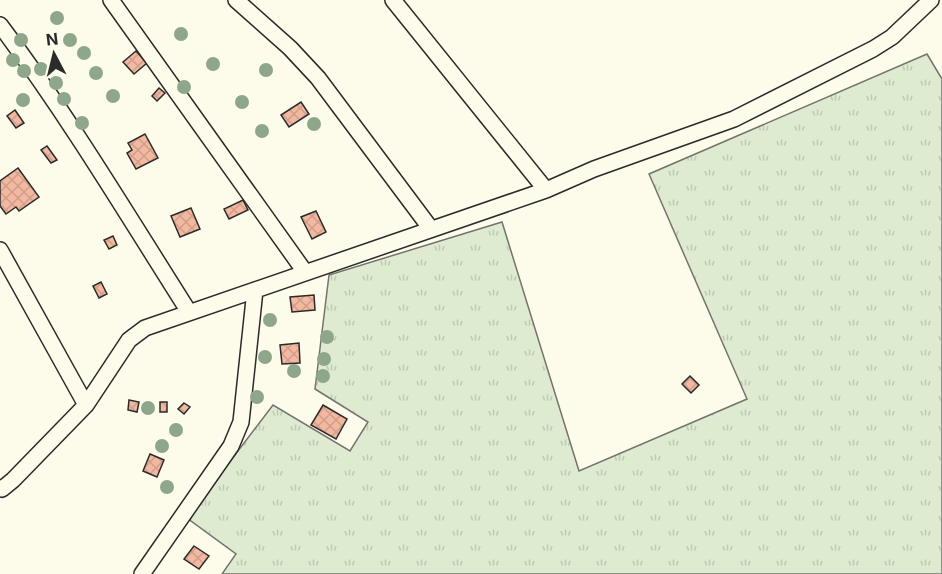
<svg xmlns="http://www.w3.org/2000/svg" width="942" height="574" font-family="Inter,sans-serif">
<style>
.grass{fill:url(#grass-tufts);stroke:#74746e;stroke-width:1.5}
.building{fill:url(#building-cross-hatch);stroke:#2b2b2b;stroke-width:1.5}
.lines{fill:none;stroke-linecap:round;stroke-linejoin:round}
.street-casing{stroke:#2b2b2b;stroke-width:18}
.street{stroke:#fdfbea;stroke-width:15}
.tree{fill:#8ea78a}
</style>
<defs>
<pattern id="grass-tufts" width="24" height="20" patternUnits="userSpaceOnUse" patternTransform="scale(1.5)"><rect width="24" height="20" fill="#deebd1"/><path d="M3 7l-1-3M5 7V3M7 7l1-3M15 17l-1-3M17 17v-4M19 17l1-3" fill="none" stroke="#bfcab4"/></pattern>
<pattern id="building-cross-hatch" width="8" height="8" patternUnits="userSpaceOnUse" patternTransform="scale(1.5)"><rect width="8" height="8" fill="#f2b8a0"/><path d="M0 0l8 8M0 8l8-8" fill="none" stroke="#d09e8a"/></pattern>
</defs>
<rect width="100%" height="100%" fill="#fdfbea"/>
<path class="grass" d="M927,54L942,79V574H222L236,554L187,518L273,405L350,451L368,422L315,389L329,275L502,222L579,471L747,399L649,174Z"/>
<path class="building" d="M136,51L147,63L134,74L123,62Z
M159,88L165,93L157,101L152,96Z
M301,102L309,114L289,127L281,115Z
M15,110L24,123L16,128L7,116Z
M145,134L158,158L136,169L127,153L132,150L128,143Z
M47,146L57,160L51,163L41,150Z
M18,168L39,197L19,211L16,207L6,214L0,206V181Z
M243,200L248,210L229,219L224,209Z
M191,208L200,229L180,237L171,216Z
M316,211L326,232L312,239L301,217Z
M113,236L117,245L109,249L104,240Z
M101,282L107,294L99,298L93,286Z
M314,295L315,310L292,312L290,297Z
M299,343L300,363L282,364L280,345Z
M690,376L699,385L691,393L682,384Z
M129,400L139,402L137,412L128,410Z
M160,402H167V412H160Z
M184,403L190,407L184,414L178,409Z
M323,405L347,419L336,439L311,425Z
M150,454L164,460L157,477L143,471Z
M194,546L209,556L199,569L184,559Z"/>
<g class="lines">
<defs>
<path id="street" d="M111,0L305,272
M236,0L290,48L318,78L431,229
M393,0L546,190
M0,25C69,117 128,216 189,312
M0,250L86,405
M0,488L2,489L13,480L86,405L129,340L145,328L546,190L594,169L734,119L873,49L892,37L931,0
M142,574L231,446L241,422L255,290"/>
</defs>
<use href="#street" class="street-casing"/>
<use href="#street" class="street"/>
</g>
<g class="tree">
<circle cx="57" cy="18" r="7"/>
<circle cx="181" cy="34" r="7"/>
<circle cx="21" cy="40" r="7"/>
<circle cx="70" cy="40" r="7"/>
<circle cx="84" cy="53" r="7"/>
<circle cx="13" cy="60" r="7"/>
<circle cx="213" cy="64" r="7"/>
<circle cx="41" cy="69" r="7"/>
<circle cx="266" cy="70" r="7"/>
<circle cx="24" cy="71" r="7"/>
<circle cx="96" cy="73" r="7"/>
<circle cx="56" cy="83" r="7"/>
<circle cx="184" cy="87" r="7"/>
<circle cx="113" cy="96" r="7"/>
<circle cx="64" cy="99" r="7"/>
<circle cx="23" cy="100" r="7"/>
<circle cx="242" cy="102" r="7"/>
<circle cx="82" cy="123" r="7"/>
<circle cx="314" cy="124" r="7"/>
<circle cx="262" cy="131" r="7"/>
<circle cx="270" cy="320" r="7"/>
<circle cx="327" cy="337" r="7"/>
<circle cx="265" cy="357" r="7"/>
<circle cx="324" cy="359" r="7"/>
<circle cx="294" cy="371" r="7"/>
<circle cx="323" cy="376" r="7"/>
<circle cx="257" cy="397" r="7"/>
<circle cx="148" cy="408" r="7"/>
<circle cx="176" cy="430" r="7"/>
<circle cx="162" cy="446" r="7"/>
<circle cx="167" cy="487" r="7"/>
</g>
<g transform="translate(54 54) rotate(353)" stroke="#fdfbea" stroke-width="4.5" paint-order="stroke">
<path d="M0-4.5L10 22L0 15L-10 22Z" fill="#2b2b2b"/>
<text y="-9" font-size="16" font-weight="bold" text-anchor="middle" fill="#2b2b2b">N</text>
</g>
</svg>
